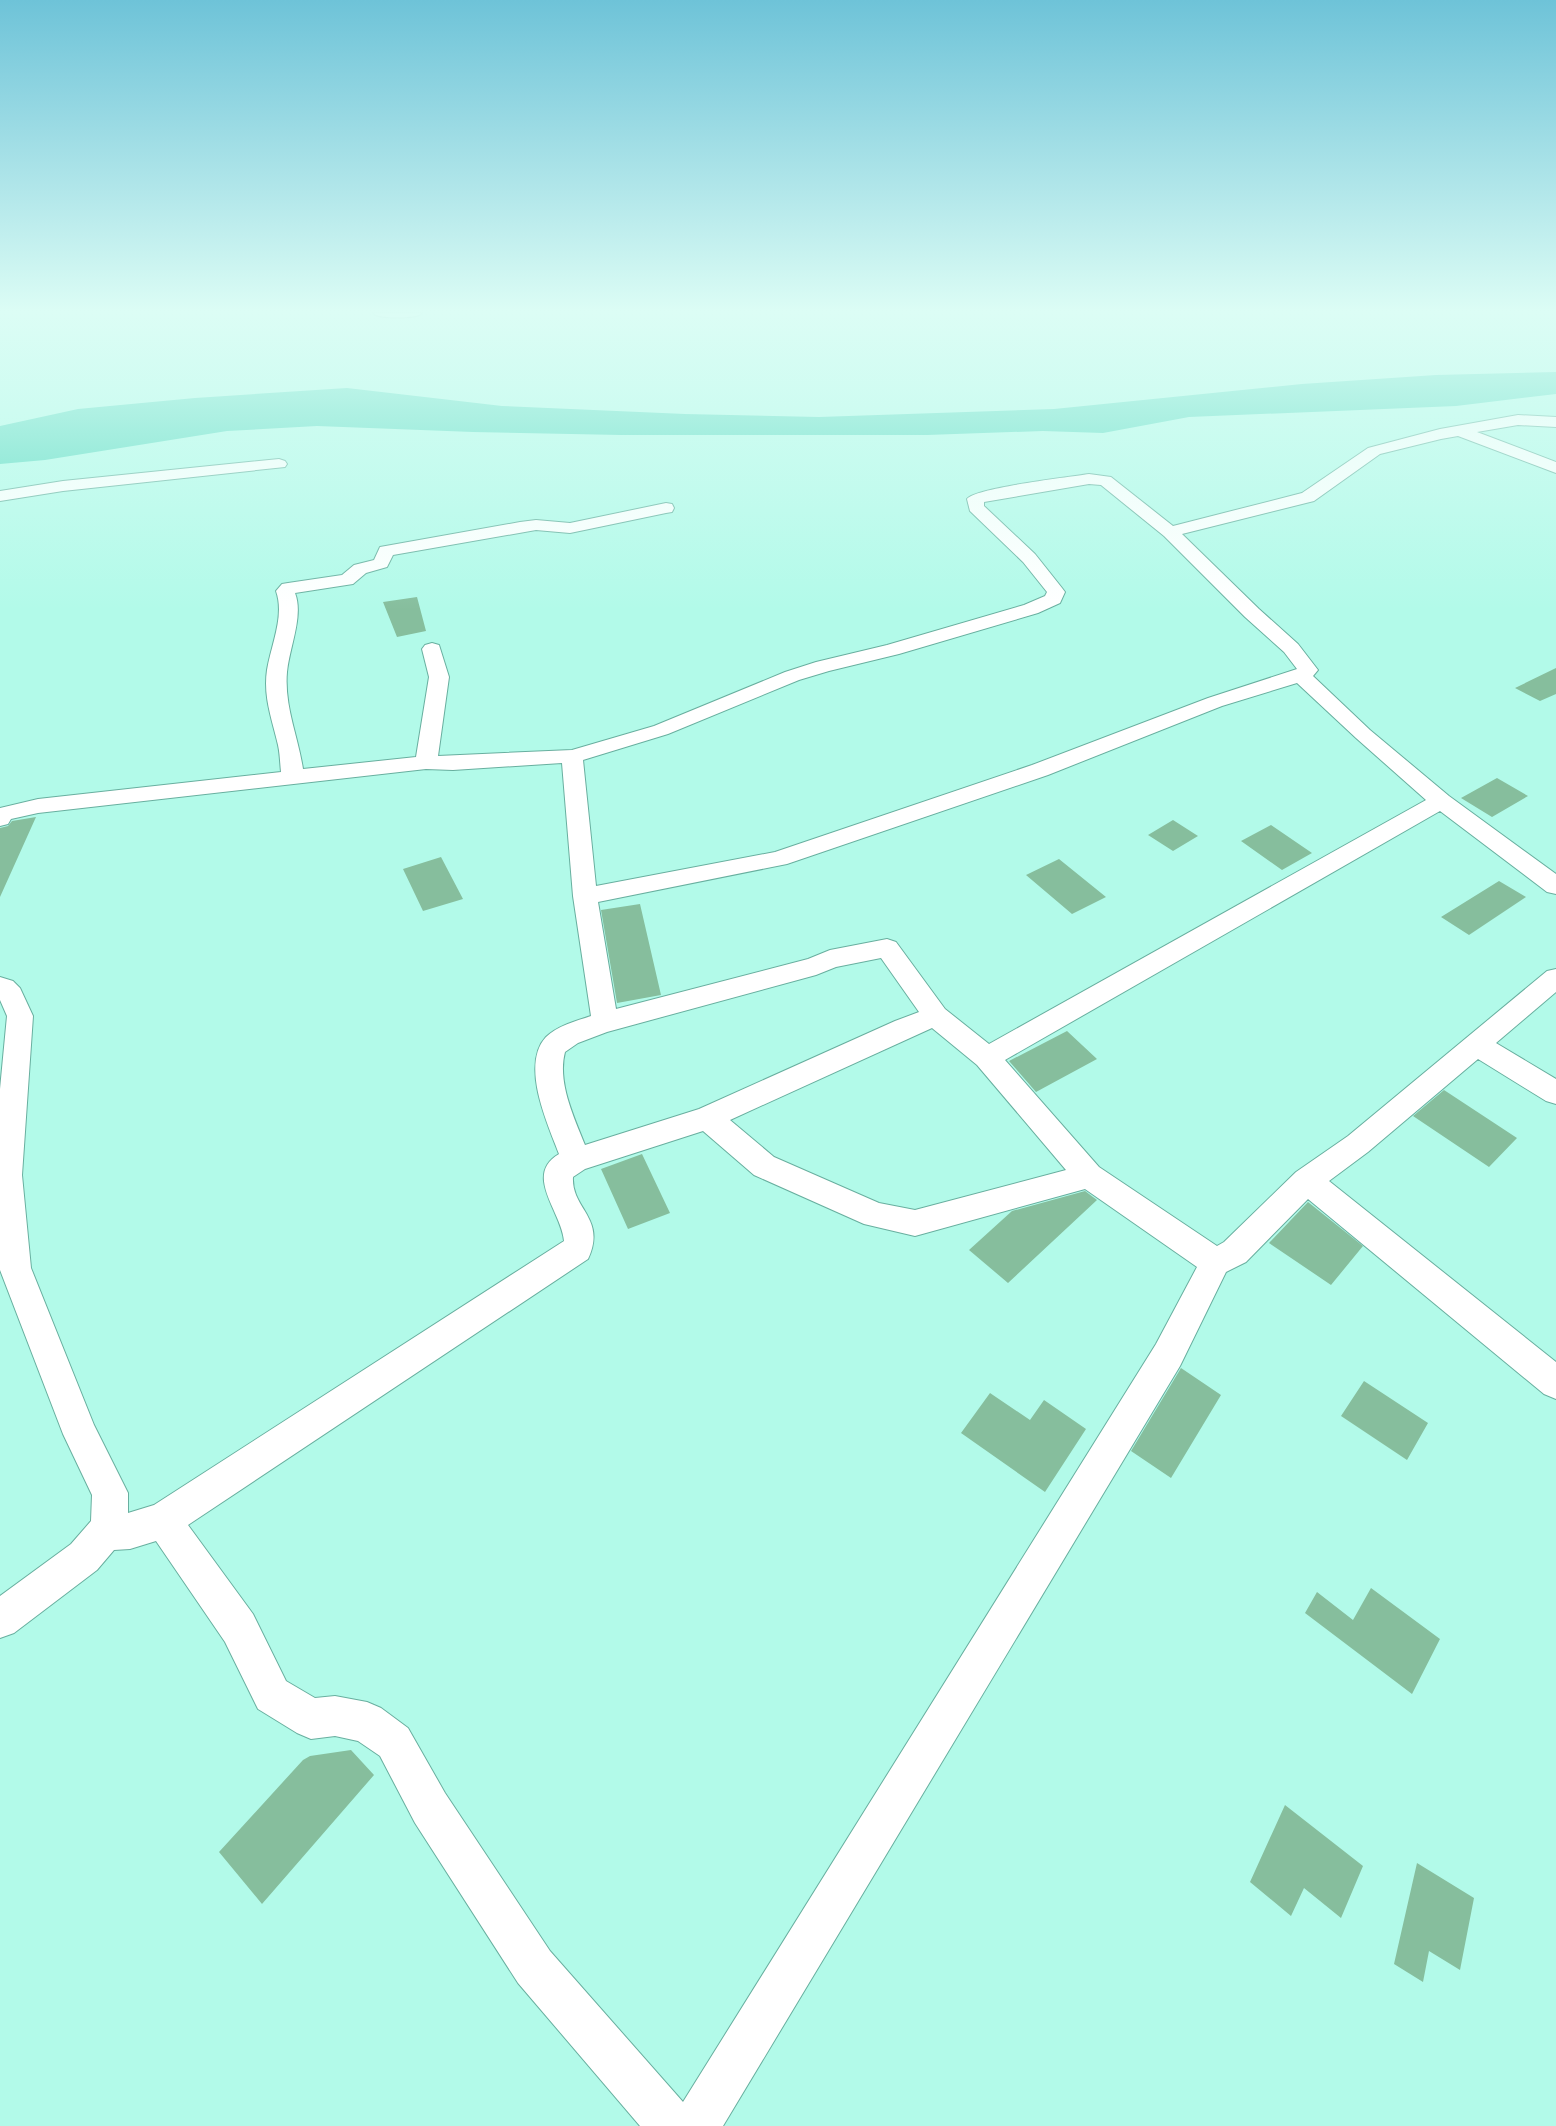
<svg xmlns="http://www.w3.org/2000/svg" width="1556" height="2126" font-family="Ubuntu,sans-serif">
<style>
.water{fill:#57d9c0}
.building{fill:#86be9d}
.lines{fill:none;stroke-linecap:round;stroke-linejoin:round}
.street-casing{stroke:#68af9f;stroke-width:2}
.street{fill:#fff;fill-rule:evenodd}
</style>
<rect width="100%" height="100%" fill="#b2fae9"/>
<path class="water" d="M1556,372V394L1456,406L1189,417L1103,433L1043,431L927,435H621L473,432L317,426L227,431L45,460L0,464V426L78,409L195,398L347,388L502,406L685,414L819,417L1054,409L1302,384L1436,375Z"/>
<path class="building" d="M417,597L426,631L397,637L383,602Z
M1556,668V694L1540,701L1515,688Z
M1497,778L1528,796L1492,817L1461,798Z
M36,817L0,897V828L8,826L12,821Z
M1173,820L1198,836L1173,851L1148,835Z
M1271,825L1312,853L1282,870L1241,841Z
M441,857L463,899L423,911L403,869Z
M1059,859L1106,897L1072,914L1026,875Z
M1499,881L1526,897L1469,935L1441,917Z
M640,904L661,995L617,1003L601,910Z
M1067,1031L1097,1059L1036,1092L1009,1061Z
M1444,1090L1517,1138L1489,1167L1413,1116Z
M642,1154L670,1213L628,1229L601,1169Z
M1085,1191L1097,1200L1008,1283L969,1250L1012,1211Z
M1308,1202L1363,1246L1331,1285L1269,1243Z
M1181,1368L1221,1395L1171,1478L1131,1451Z
M1364,1381L1428,1423L1407,1460L1341,1416Z
M990,1393L1030,1420L1044,1400L1086,1429L1045,1492L961,1433Z
M1371,1588L1440,1639L1412,1694L1305,1613L1317,1592L1353,1620Z
M351,1750L374,1775L262,1904L219,1852L303,1760L310,1756Z
M1285,1805L1363,1866L1341,1918L1304,1888L1291,1916L1250,1882Z
M1417,1863L1474,1898L1460,1970L1429,1951L1423,1982L1394,1964Z"/>
<g class="lines">
<defs>
<path id="street" d="M373,313H422C417,319 378,319 373,313Z
M1518,415L1556,417V427L1518,425L1477,432L1556,462V473L1458,436L1441,439L1380,454L1314,501L1182,534L1259,609L1298,644L1318,670L1313,676L1370,730L1449,796L1556,874V894L1547,892L1440,811L1005,1060L1099,1167L1217,1246L1224,1242L1296,1172L1348,1136L1547,971L1556,969V992L1496,1043L1556,1079V1104L1546,1101L1478,1059L1368,1152L1329,1181L1556,1362V1399L1544,1394L1308,1199L1246,1262L1226,1272L1180,1366L723,2126H640L518,1983L415,1823L380,1756L358,1741L335,1736L311,1739L297,1733L258,1709L225,1642L156,1541L130,1549L114,1550L97,1570L14,1633L0,1638V1596L71,1544L91,1521L92,1495L63,1434L0,1270V1089L7,1016L0,1000V977L13,981L20,988L33,1016L22,1175L31,1268L94,1425L128,1493V1513L154,1505L564,1241C562,1212 523,1175 559,1154C548,1125 520,1065 546,1037C557,1026 576,1021 591,1016L573,896L562,763L453,770L426,769L38,813L11,819L8,824L0,826V808L38,799L281,772C280,763 280,754 278,745C272,719 263,697 267,670C271,645 285,616 276,591L282,584L288,583L342,575L354,565L374,560L380,547L520,522L536,520L570,523L666,503L672,504L674,508L672,512L666,513L570,533L536,530L393,555L387,567L366,573L353,584L295,593C304,616 289,648 287,672C284,706 298,736 303,769L416,757L429,677L422,649L425,645L432,643L439,645L449,677L438,756L572,750L654,726L785,672L816,662L887,645L1024,605L1045,596L1047,592L1023,562L970,511L967,499C974,488 1070,477 1089,474L1111,477L1173,526L1302,493L1368,448L1440,429ZM1089,484L1101,485L1164,536L1245,617L1284,652L1297,669L1208,698L1032,765L775,852L596,886L583,760L668,734L799,680L829,671L899,654L1038,613L1060,603L1065,592L1062,588L1035,554L984,506V502ZM1297,683L1356,738L1426,800L989,1044L945,1009L896,942L887,939L830,950L808,959L616,1009L598,902L787,864L1048,775L1222,706ZM881,958L919,1012L895,1021L699,1109L585,1145C574,1117 557,1082 565,1052L578,1043L607,1032L816,975L836,967ZM932,1028L977,1065L1066,1170L915,1210L879,1203L774,1157L730,1120ZM703,1131L754,1175L864,1224L915,1236L1085,1189L1197,1267L1156,1344L683,2102L550,1951L445,1793L408,1728L381,1708L367,1702L335,1696L315,1698L286,1681L253,1614L188,1525L588,1259C607,1218 571,1209 573,1177L585,1169Z
M279,459L285,461L287,464L285,467L63,491L0,501V491L63,481Z"/>
</defs>
<use href="#street" class="street-casing"/>
<use href="#street" class="street"/>
</g>
<linearGradient id="sky" x2="0" y2="1"><stop stop-color="#6ec3d8"/><stop offset="0.51" stop-color="#dcfdf5"/><stop offset="1" stop-color="#dcfdf5" stop-opacity="0"/></linearGradient>
<rect width="1556" height="610" fill="url(#sky)"/>
</svg>
